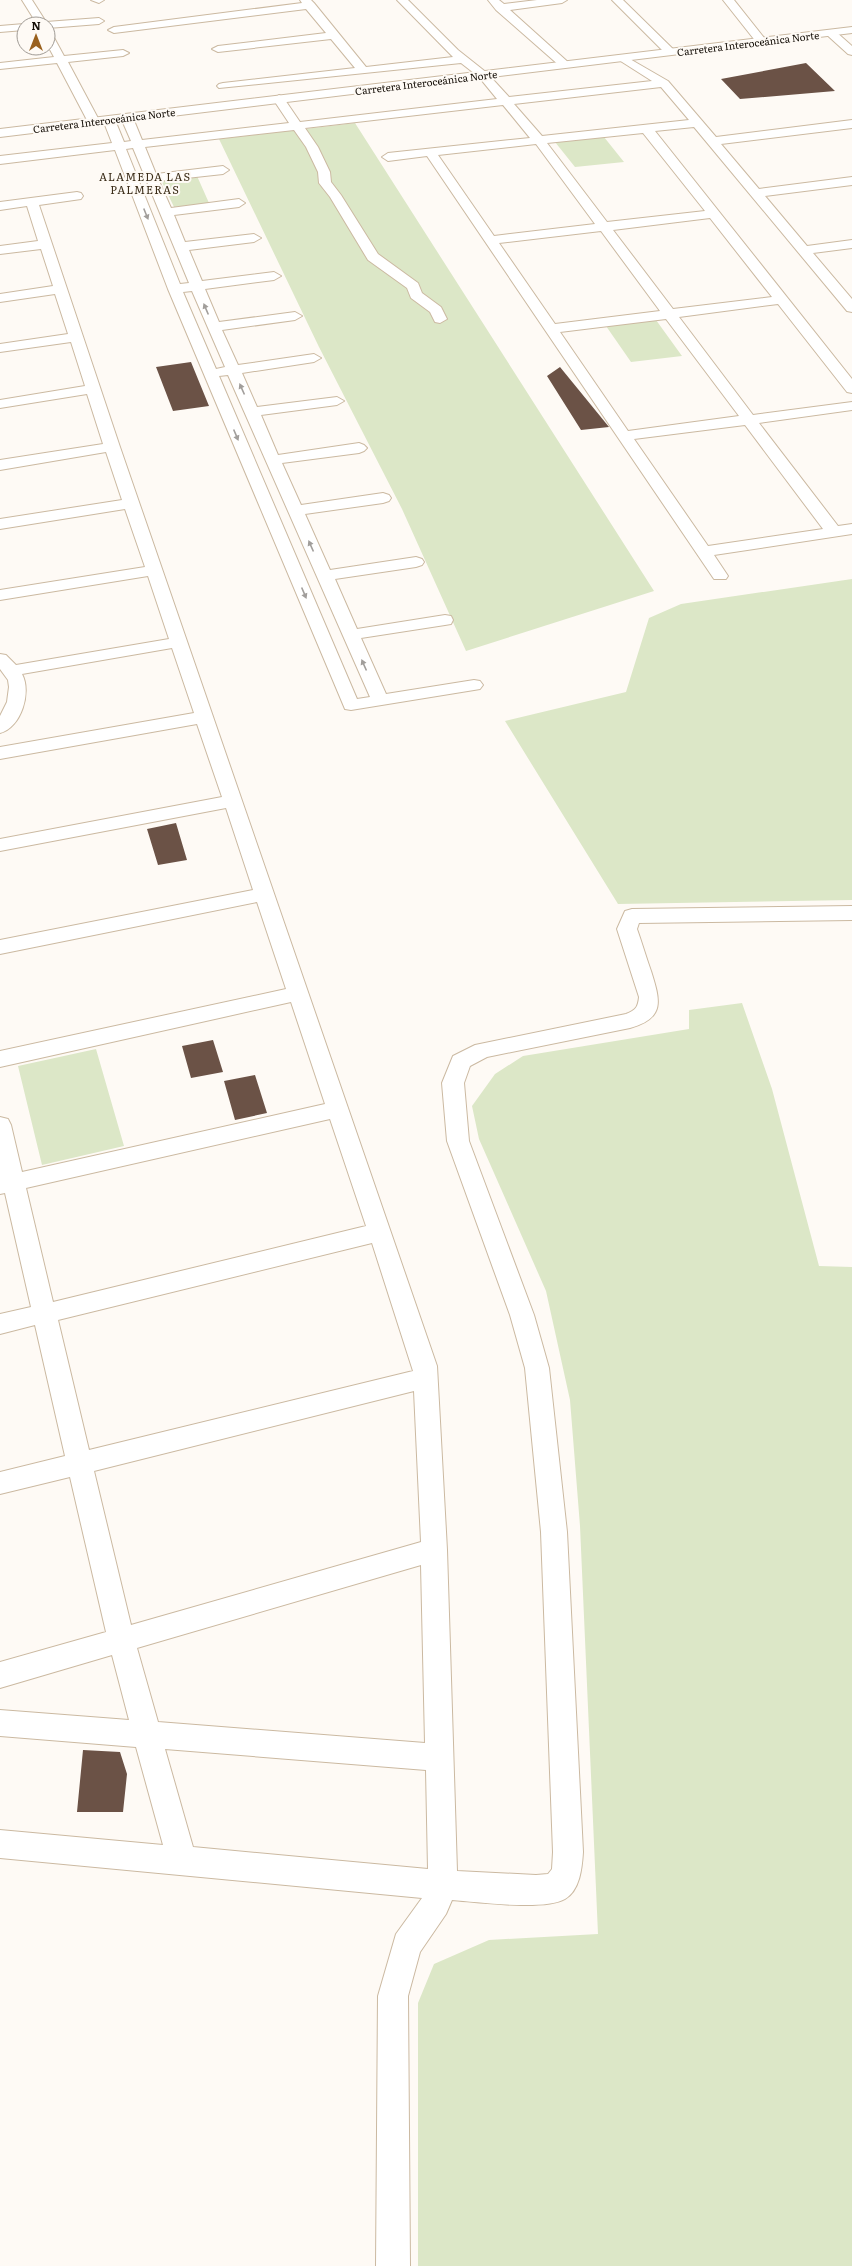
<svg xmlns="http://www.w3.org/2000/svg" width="852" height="2266" font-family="Literata,serif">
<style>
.green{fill:#dce7c7}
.building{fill:#6b5246}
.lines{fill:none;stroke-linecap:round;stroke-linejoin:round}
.minor-casing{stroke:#cbb9a1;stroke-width:2}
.highway-casing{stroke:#cbb9a1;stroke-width:2}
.minor{fill:#fff;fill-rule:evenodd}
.highway{fill:#fff;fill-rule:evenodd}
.oneway{fill:#a19e9b}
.labels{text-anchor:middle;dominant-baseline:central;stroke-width:4;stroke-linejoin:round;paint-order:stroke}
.far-street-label{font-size:10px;fill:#130d06;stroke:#fefaf5}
.far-neighbourhood-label{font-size:11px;letter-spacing:1px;fill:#3b2d19;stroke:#fefaf5}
</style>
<rect width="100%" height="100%" fill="#fefaf5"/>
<path class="green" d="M355,123L654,591L466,651L402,509L319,347L219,139Z
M604,137L624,162L575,167L555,142Z
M197,176L209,203L174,207L161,180Z
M656,320L682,356L631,362L606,326Z
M852,579V900L618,904L505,721L626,692L649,618L681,604Z
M742,1003L772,1089L819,1266L852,1267V2266H418V2003L434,1964L489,1940L598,1934L580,1526L570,1400L546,1291L479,1139L472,1106L495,1074L523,1056L689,1029V1010Z
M96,1049L124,1146L42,1165L18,1066Z"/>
<path class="building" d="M806,63L835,91L740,99L721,79Z
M191,362L209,406L173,411L156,367Z
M560,367L609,427L581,430L547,376Z
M176,823L187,860L158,865L147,829Z
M213,1040L223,1072L191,1078L182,1046Z
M255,1075L267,1113L235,1120L224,1081Z
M83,1750L120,1752L127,1774L123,1812H77Z"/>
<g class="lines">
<defs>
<path id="minor" d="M22,0H32L46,22L99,18L104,21L99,24L48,28V24H37Z
M91,0H104L99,3Z
M300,0H311L314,3L366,67L453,57L397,0H408L458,50L487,73L509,97L652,81L619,60L617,58L623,55L668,81L716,137L852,120V128L721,144L759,189L852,177V185L765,196L807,246L852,240V248L813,253L852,299V312L847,311L694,127L655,131L852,379V393L847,392L778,304L679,317L753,415L852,402V410L759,423L838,526L852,524V534L714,555L728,576L726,579H714L427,156L388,161L382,157L388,153L530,138L503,105L305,128L318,147L330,172L331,182L341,195L378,254L418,283L422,293L441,307L447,319L440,323L435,322L430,312L411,298L407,288L368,260L330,197L319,183L318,172L306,147L294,130L145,147L156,174L223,166L229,170L223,174L159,181L171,208L239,199L245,203L239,207L174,215L185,242L254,234L261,238L254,242L189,250L202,281L274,272L281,276L274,280L205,289L219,322L295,312L302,316L295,320L222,330L238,365L314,354L321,358L314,362L242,373L257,407L337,397L344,401L337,405L261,415L278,455L359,443L364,445L367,448L364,451L359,453L282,463L301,505L383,493L389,495L391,498L389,501L383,503L305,514L330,570L416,557L422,559L424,562L422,565L416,567L335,579L357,629L445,615L451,616L453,620L451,624L445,625L361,638L386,694L474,680L480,681L483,685L480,689L474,690L351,710L345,709L168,289L115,150L0,164V156L112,143L103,120L109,116L115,120L124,142L131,141L121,118L127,114L133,118L142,140L289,123L273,99L279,95L283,97L300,122L497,99L479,77L461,63L219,88L217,86L219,84L223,83L355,68L331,39L218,52L212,49L218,46L326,33L306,9L114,33L108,30L114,27L302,3ZM661,87L689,120L542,136L514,104ZM643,133L705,211L607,222L547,143ZM536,144L595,224L494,236L438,155ZM133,148L189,283L180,284L126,149ZM710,218L772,297L673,309L613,230ZM601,231L660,311L555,324L499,243ZM192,291L225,367L216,369L183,292ZM666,319L739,416L628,431L560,332ZM228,375L370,697L357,699L219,376ZM745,425L823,529L708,546L634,439Z
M488,0H499L504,4L537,0H567L562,3L510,10L569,63L571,65L569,67H561L496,10Z
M612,0H623L674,50L676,52L674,54H666Z
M723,0H734L765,39L767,41L765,43H757Z
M24,24V30L0,32V26Z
M831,30L835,31L852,46V55L848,54L827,35L825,33L827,31Z
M48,33L52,34L64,56L123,50L129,53L123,56L68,62L100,122L98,125H90L88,122L57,63L0,69V63L54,57L48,46Z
M77,192L81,193L83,196L81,199L39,205L120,447L437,1366L447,1550L457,1871L536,1875L548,1874L552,1869L553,1852L541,1532L525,1368L510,1315L447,1141L442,1083L453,1056L475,1045L626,1014C636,1010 638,1007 639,997L617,929L625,911L632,909L852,906V920L639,923L637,929C642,943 646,957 651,971C660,1000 666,1018 630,1028L487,1057L470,1066L464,1083L469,1141L534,1315L549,1368L567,1532L583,1852C582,1868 580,1890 565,1899C544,1911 478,1902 452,1900L446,1914L420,1952L408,1996L410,2266H376L378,1996L396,1934L422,1898L0,1858V1830L163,1845L136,1747L0,1736V1710L129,1720L112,1655L0,1688V1662L106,1632L70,1477L0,1494V1472L65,1456L35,1325L0,1334V1314L31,1307L5,1193L0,1194V1117L8,1119L11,1125L22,1172L325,1104L291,1002L0,1067V1051L286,989L257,902L0,954V940L253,890L226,808L0,851V839L222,797L197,724L0,759V747L194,713L172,648L22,674C32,692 21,728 0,733V716L7,702L9,687L8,680L0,669V654L6,655L16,665L169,639L148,576L0,600V590L145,567L125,509L0,529V519L122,500L106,452L0,470V460L103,444L87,394L0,408V400L85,386L71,342L0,352V344L68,334L55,294L0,302V294L53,286L41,249L0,254V246L38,241L27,206L0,210V202ZM330,1119L366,1226L53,1302L26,1188ZM372,1243L413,1371L89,1450L58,1320ZM414,1391L421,1542L131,1625L94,1471ZM421,1565L425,1743L158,1722L137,1648ZM165,1749L426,1770L428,1869L193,1847Z"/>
<path id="highway" d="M852,27V33L0,137V129Z"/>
</defs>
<use href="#minor" class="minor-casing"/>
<use href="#highway" class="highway-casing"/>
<use href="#minor" class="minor"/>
<use href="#highway" class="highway"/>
</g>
<defs><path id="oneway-solid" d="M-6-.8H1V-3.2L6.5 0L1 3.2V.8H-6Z"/></defs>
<g class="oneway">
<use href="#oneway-solid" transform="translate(146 214) rotate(68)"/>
<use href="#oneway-solid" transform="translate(206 309) rotate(-113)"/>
<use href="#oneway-solid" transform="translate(242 389) rotate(-114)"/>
<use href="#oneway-solid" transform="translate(236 435) rotate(67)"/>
<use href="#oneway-solid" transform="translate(311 546) rotate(-114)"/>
<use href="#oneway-solid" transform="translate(304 593) rotate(67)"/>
<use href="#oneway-solid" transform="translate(364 665) rotate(-114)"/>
</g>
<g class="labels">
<g class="far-street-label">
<text transform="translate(748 43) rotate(-7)">Carretera Interoceánica Norte</text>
<text transform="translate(426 82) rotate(-7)">Carretera Interoceánica Norte</text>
<text transform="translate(104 120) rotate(-7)">Carretera Interoceánica Norte</text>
</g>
<g class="far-neighbourhood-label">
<text x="145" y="176">ALAMEDA LAS<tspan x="145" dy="13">PALMERAS</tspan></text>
</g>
</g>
<g transform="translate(36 36)"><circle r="19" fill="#fefaf5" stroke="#a09b95"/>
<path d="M0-3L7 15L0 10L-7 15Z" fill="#99601d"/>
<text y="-6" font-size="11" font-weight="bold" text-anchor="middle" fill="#130d06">N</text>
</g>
</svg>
